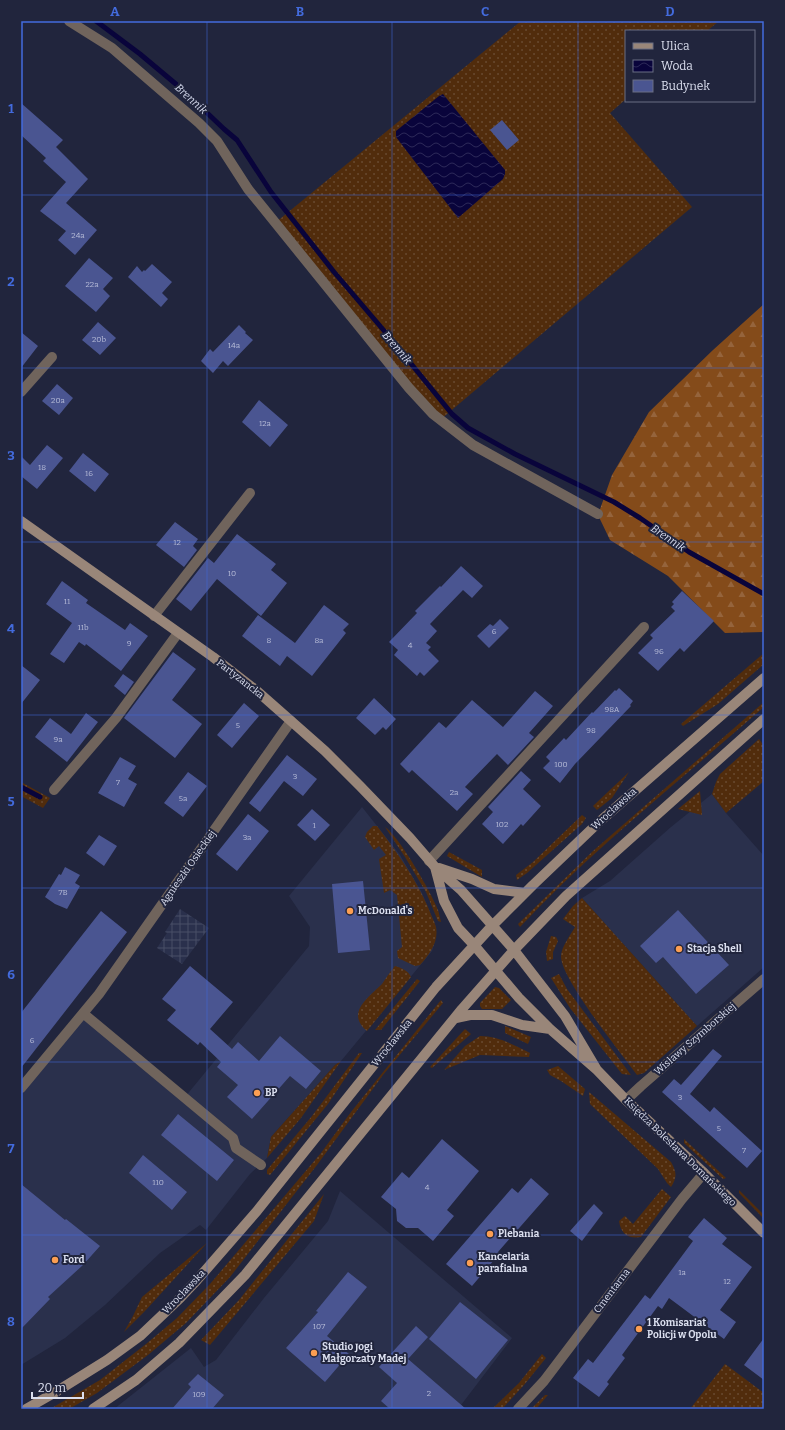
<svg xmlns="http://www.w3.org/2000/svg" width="785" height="1430" font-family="Bitter,serif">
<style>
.built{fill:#2a304c}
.industrial{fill:url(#industrial-grid)}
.grass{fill:url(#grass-dots)}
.forest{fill:url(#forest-firs)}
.water{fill:url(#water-waves)}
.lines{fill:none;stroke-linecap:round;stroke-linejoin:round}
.stream{stroke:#09043b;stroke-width:5}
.building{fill:#4a5591}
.minor{stroke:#70645c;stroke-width:10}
.secondary{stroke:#998679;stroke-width:10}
.grid{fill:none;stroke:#436bdd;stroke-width:1;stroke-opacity:0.55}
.poi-dot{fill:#fc9e52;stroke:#21253d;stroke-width:1.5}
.labels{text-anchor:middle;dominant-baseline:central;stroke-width:4;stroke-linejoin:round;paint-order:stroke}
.number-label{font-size:8px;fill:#b7bcd8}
.street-label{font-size:10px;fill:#dbdfef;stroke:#21253d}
.poi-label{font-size:10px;font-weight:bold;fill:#dbdfef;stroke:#21253d;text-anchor:start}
.water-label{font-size:11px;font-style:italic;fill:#dadff2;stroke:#21253d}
.neatline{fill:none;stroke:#436bdd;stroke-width:1.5}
.grid-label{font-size:13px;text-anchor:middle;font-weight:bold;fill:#436bdd}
</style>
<defs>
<pattern id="industrial-grid" width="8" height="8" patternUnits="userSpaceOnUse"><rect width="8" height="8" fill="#2a304c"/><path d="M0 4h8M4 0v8" fill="none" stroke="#484e66"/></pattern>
<pattern id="grass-dots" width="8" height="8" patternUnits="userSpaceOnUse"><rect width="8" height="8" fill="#512c0c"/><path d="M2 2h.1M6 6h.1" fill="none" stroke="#694a30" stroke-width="1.8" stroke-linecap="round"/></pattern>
<pattern id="forest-firs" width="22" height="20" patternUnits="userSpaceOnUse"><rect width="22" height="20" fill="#844b1a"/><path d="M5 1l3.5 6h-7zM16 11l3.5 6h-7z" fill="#95643c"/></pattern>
<pattern id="water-waves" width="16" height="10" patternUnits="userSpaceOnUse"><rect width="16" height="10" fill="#09043b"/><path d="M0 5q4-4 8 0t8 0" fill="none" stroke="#2c2858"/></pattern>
</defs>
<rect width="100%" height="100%" fill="#21253d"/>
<path class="built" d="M712,794L726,813L764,856V967L697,1026L582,898L610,881L671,827Z
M362,807L400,855L422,893L436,927L435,941L432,951L341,1061L335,1065L271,1137L267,1158L250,1174L206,1230L200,1225L160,1253L105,1305L65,1338L21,1365V1088L84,1014L185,1097L309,946L310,927L289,896Z
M340,1191L512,1338L458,1409H114L191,1348L204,1367L216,1360L264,1298L328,1221Z"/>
<path class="industrial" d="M180,909L209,928L182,964L157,948L167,933L165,932Z"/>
<path class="grass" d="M521,21H719L707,31H626V99L610,113L692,207L440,420L275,223Z
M764,653V664L718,704L683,726L681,724Z
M764,702V707C682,779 595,847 520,927L518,924L593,851Z
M759,739L764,746V781L726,813L712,794L716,782L720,774Z
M629,772L612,798L597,810L593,806Z
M21,782L50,798L43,808L21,796Z
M700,791L702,815L678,809Z
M582,815L586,818L582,824L527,873L517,880L516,875L533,862Z
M373,826H377C397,852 414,876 428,907C430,913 434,920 436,927C439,942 429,955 420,965L415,966L398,958L397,951L402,947L397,895L390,890L384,893L379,859L386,855L379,846L374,850L365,837L367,832Z
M385,827C398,835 432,893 438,910C439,913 440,918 441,922L438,921L426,892L405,857Z
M449,852L482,870V877L447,856Z
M582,898L697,1026L644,1073L637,1075C621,1053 562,980 561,957C561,947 570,936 575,927L563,919L573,906Z
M551,936L556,937L558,941L553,952V959L547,961L546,952Z
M395,966C401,968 408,970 411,977L367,1031C345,1013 369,997 382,984C386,978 390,972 395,966Z
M559,974L567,989L631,1075L622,1074L570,1008L551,978Z
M417,979L420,981L381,1030H375Z
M495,987L499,988L511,1000L502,1009H482L480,1006V1003Z
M441,1000L443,1003L383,1075L317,1165L230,1277L186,1323L148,1355L97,1393L69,1409H50L100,1380L146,1344L177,1318L210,1284L321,1153L351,1112Z
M505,1026L531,1037L528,1044L505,1033Z
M465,1029L471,1034L432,1068L430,1067Z
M480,1036C498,1036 514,1045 530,1053L529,1057L480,1055L444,1070L465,1046Z
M359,1053H362L328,1104L270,1175L267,1174V1170L312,1116Z
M341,1061L301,1118L267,1158L271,1137L335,1065Z
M558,1066L585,1089L583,1096L561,1081L550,1075L547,1070Z
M589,1092L671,1162C677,1173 677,1177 671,1187L667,1183L658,1169L590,1104Z
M684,1139L726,1178L723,1179L684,1143Z
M662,1189L671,1197L641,1237C628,1239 621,1234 619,1221L625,1216L633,1224Z
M739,1190L764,1215V1219L739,1193Z
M324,1194L314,1221L210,1345L201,1340L239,1300Z
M207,1243L145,1311L124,1332L133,1316L142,1297Z
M542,1354L546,1358L524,1385L502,1409H492L519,1383Z
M725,1364L764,1393V1407L762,1409H690Z
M545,1395H548L536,1409H531Z"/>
<path class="forest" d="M764,304V632L725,633L668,576L610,540L598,515L612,475L649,412L713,350Z"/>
<path class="water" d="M443,94L505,170V174L503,179L458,218L396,137V131L439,96Z"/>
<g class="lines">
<path class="stream" d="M96,21L140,54L183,90L224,129L237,140L271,192L334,272L386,333L452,414L468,428L515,454L614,502L640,518L689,552L764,594
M21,787L40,797"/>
</g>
<path class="building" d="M21,103L63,140L56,147L88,179L66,203L97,230L75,255L58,240L66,231L40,211L66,182L43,161L46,158L21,135Z
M502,120L519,140L507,150L490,130Z
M89,258L113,278L103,289L110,296L96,312L65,286Z
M152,264L172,282L162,293L168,299L161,307L128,277L137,266L142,272L144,270L145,271Z
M98,322L116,338L100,355L82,340Z
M239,325L246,332L245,333L253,340L228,366L223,361L213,373L201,361L210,349L213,352Z
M21,332L38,346L21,368Z
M57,384L73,398L59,415L42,401Z
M259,400L288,425L270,447L242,422Z
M47,445L63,458L37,489L21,476V456L30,465Z
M83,453L109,474L95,492L69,471Z
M175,522L198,539L193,546L197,550L184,567L156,545Z
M237,534L276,564L271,570L287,583L261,616L217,579L191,611L176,599L208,558L214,563Z
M461,566L483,586L472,598L463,590L430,624L437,631L426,643L431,647L428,650L439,661L424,676L420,672L417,676L394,655L398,650L389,642L417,613L415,611L440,586L441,587Z
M62,581L88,600L86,603L125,630L130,623L148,636L121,671L86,644L85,646L79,642L64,663L50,654L72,623L46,604Z
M682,591L714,621L684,652L680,648L658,671L638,653L653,638L650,635L675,611L671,607L674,604L672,602Z
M324,605L349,624L343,630L346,633L312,676L287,656L280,666L242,636L258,615L295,643Z
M500,619L509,628L489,648L477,636L490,624L493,626Z
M173,652L196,669L172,700L202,724L175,758L124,718Z
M21,665L40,680L21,704Z
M123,674L134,682L125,695L114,686Z
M619,688L633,701L630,705L631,706L575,764L560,783L543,768L550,761L546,757L564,738L566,740L592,712L593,713L615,690L616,691Z
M535,691L553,706L529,733L534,737L508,765L497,754L465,787L473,794L457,811L412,770L409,773L400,764L439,722L446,728L472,700L503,727Z
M374,698L396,719L386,730L383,727L375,735L356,718Z
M244,703L259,716L232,748L217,735Z
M86,713L98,722L67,762L35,737L50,718L71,734Z
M287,755L317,779L303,796L284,781L260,812L249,803Z
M120,757L136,766L128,779L137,784L124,807L98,793Z
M521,771L531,780L523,789L541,806L523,826L521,824L503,844L482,824L493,812L488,807Z
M188,772L207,786L183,817L164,803Z
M312,809L330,825L315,841L297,825Z
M248,814L269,831L237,871L216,854Z
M99,835L117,846L104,866L86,853Z
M65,867L80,875L75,883L80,886L67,909L55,904L45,897L59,874L61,875Z
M363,881L370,950L338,953L332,884Z
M678,910L729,965L696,994L663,957L656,963L640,946Z
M101,911L127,932L21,1068V1013Z
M190,966L233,1002L210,1029L232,1049L238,1042L259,1061L280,1036L321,1071L306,1089L290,1076L252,1119L227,1097L238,1085L217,1067L221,1062L200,1042L198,1045L167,1020L176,1010L162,999Z
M713,1049L722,1056L690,1094L710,1112L714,1107L762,1151L747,1168L662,1092L674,1079L681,1085Z
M178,1114L234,1160L217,1181L161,1135Z
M442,1139L479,1171L447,1210L454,1216L433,1241L418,1228H406L397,1221L396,1209L381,1197L402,1172L409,1178Z
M143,1155L187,1192L172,1210L129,1173Z
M531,1178L549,1194L498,1252L500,1253L472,1286L446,1264L512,1188L518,1193Z
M21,1184L65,1220L66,1219L100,1246L83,1265L48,1297L50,1299L21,1329Z
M594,1204L603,1213L582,1241L570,1231Z
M704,1218L727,1238L722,1244L752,1267L720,1310L736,1322L724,1339L669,1298L662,1309L658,1306L622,1355L625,1358L607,1382L609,1384L599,1397L573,1378L588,1359L593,1363L645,1295L650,1299L693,1241L688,1237Z
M348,1272L367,1287L327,1336L349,1354L325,1382L286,1348L318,1312L316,1311Z
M460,1302L508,1340L476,1379L429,1339Z
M416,1326L428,1337L408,1359L466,1409H390L381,1401L397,1383L379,1367Z
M764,1338V1380L744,1365Z
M198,1374L224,1395L212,1409H172L191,1387L188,1384Z"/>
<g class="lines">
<path class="minor" d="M69,21L112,48L199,123L217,141L248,189L409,388L433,414L473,445L598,514
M21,392L52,357
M154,616L250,493
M54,790L116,718L178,633
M429,861L644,627
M84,1014L233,1138L236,1148L261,1165
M21,1088L99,994L291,721
M626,1100L641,1086L764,979
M518,1409L544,1381L682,1199L704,1173"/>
<path class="secondary" d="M21,521L213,657L257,691L325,751L360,786L410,838L435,867L461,890L514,950L565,1016L597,1070
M435,867L444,901L458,928L474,945L519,998L550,1029L597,1070L626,1100L704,1173L764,1233
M439,868L472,879L494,889L525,893
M456,1018L470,1015H492L522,1025L550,1029
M26,1409L54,1393L107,1360L140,1336L180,1298L197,1280L257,1211L436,987L492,926L533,885L598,823L764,678
M93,1409L136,1380L179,1343L245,1275L462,1009L514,950L566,896L764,719"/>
</g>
<path class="grid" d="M207,21V1409M392,21V1409M578,21V1409M21,195H764M21,368H764M21,542H764M21,715H764M21,888H764M21,1062H764M21,1235H764"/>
<g class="poi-dot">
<circle cx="350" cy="911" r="4"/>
<circle cx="679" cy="949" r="4"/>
<circle cx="257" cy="1093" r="4"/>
<circle cx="490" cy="1234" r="4"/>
<circle cx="55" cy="1260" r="4"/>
<circle cx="470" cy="1263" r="4"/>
<circle cx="639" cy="1329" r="4"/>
<circle cx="314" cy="1353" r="4"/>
</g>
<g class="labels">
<g class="number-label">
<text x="78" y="235">24a</text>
<text x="92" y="284">22a</text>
<text x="99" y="339">20b</text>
<text x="234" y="345">14a</text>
<text x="58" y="400">20a</text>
<text x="265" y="423">12a</text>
<text x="42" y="467">18</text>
<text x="89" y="473">16</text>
<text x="177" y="542">12</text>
<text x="232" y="573">10</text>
<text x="67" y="601">11</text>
<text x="83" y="627">11b</text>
<text x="494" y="631">6</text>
<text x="269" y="640">8</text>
<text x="319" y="640">8a</text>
<text x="129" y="643">9</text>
<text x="410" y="645">4</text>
<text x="659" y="651">96</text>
<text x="612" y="709">98A</text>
<text x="238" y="725">5</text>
<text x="591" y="730">98</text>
<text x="58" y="739">9a</text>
<text x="561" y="764">100</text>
<text x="295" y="776">3</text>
<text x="118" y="782">7</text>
<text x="454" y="792">2a</text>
<text x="183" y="798">5a</text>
<text x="502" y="824">102</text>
<text x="314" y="825">1</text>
<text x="247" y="837">3a</text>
<text x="63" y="892">7B</text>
<text x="32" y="1040">6</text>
<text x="680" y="1097">3</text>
<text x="719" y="1128">5</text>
<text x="744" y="1150">7</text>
<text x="158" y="1182">110</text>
<text x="427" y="1187">4</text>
<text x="682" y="1272">1a</text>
<text x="727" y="1281">12</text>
<text x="319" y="1326">107</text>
<text x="429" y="1393">2</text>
<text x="199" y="1394">109</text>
</g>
<g class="street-label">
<text transform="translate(240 679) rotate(38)">Partyzancka</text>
<text transform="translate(614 809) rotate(-42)">Wrocławska</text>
<text transform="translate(188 868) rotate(-55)">Agnieszki Osieckiej</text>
<text transform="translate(695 1039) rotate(-41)">Wisławy Szymborskiej</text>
<text transform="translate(392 1043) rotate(-51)">Wrocławska</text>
<text transform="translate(680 1152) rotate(44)">Księdza Bolesława Domańskiego</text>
<text transform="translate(612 1291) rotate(-53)">Cmentarna</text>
<text transform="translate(184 1292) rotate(-46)">Wrocławska</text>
</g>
<g class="poi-label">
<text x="358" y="911">McDonald's</text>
<text x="687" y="949">Stacja Shell</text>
<text x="265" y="1093">BP</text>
<text x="498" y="1234">Plebania</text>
<text x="478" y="1257">Kancelaria<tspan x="478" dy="12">parafialna</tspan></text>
<text x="63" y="1260">Ford</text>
<text x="647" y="1323">1 Komisariat<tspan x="647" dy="12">Policji w Opolu</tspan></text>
<text x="322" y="1347">Studio Jogi<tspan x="322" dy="12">Małgorzaty Madej</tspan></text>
</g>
<g class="water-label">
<text transform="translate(191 99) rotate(42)">Brennik</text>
<text transform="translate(397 348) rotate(50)">Brennik</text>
<text transform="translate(668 538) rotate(34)">Brennik</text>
</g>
</g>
<rect width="785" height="1430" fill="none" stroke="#21253d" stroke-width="44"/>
<rect x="625" y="30" width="130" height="72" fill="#21253d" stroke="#6b6f84"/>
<rect x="633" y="43" width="20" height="6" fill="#998679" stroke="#6b6f84"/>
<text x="661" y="50" font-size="12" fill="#dbdfef">Ulica</text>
<rect x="633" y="60" width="20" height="12" fill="url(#water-waves)" stroke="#6b6f84"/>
<text x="661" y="70" font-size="12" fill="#dbdfef">Woda</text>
<rect x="633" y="80" width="20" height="12" fill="#4a5591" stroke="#6b6f84"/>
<text x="661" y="90" font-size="12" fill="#dbdfef">Budynek</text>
<path d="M32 1392v6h51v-6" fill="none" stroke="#dbdfef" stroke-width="2"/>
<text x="38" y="1392" font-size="12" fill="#dbdfef" stroke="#21253d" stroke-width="3" paint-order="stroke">20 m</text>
<rect x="22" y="22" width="741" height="1386" class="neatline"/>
<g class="grid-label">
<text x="115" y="16">A</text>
<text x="300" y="16">B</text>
<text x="485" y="16">C</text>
<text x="670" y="16">D</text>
<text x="11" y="113">1</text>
<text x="11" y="286">2</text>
<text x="11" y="460">3</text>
<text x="11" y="633">4</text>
<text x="11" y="806">5</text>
<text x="11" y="979">6</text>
<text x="11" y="1153">7</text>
<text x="11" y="1326">8</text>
</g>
</svg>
